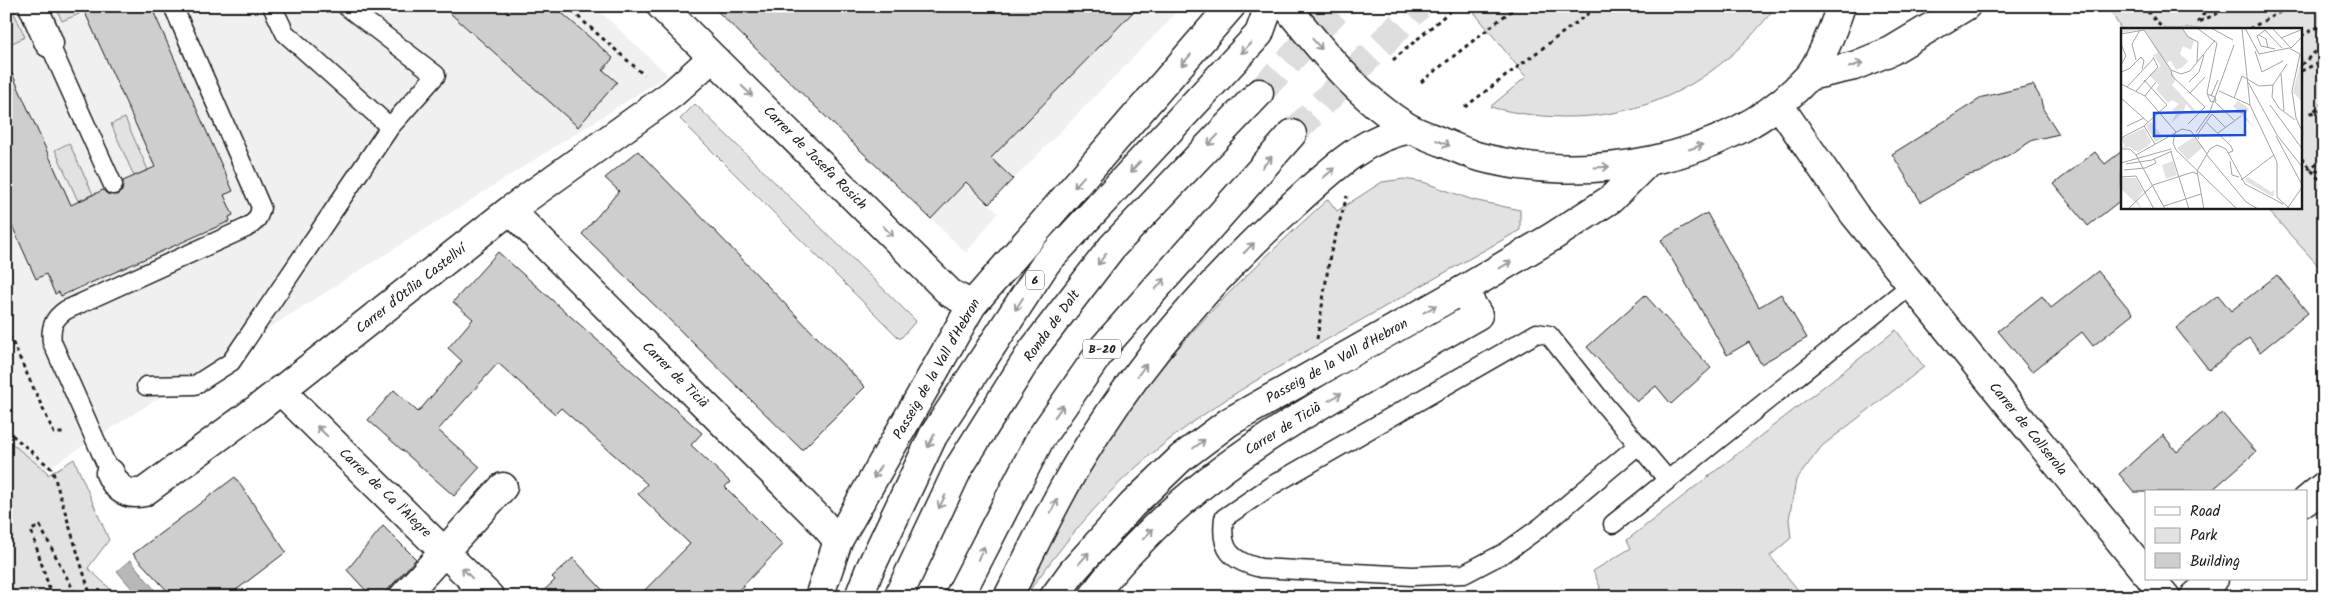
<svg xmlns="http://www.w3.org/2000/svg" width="2330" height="603" font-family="Kalam,sans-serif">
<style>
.built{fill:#f0f0f0}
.green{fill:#e2e2e2;stroke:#7f7f7f}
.water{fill:#b8b8b8;stroke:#7a7a7a}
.building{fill:#cecece;stroke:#1c1c1c}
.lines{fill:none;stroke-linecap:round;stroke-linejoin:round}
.highway-tunnel{stroke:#ddd;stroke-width:28;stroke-dasharray:28 14;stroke-linecap:butt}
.lane-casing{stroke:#1c1c1c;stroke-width:21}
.street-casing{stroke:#1c1c1c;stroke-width:31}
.secondary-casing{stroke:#1c1c1c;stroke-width:31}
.highway-casing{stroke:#1c1c1c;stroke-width:31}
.path{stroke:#1c1c1c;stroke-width:3;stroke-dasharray:4 4;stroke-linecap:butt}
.lane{stroke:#fff;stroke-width:18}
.street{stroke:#fff;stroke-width:28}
.secondary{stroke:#fff;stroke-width:28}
.highway{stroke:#fff;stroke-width:28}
.oneway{stroke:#999}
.labels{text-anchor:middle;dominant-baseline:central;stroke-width:4.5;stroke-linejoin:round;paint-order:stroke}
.shield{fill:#fff;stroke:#606060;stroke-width:1}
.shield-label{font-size:12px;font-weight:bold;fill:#1c1c1c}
.street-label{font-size:14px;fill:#1c1c1c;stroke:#fff}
.inset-road{fill:none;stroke:#a4a4a4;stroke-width:1}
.view{fill:#1d4ed8;fill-opacity:0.15;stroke:#1d4ed8;stroke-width:2.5}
.inset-edge{fill:none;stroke:#1c1c1c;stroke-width:2.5}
</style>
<rect width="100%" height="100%" fill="#fff"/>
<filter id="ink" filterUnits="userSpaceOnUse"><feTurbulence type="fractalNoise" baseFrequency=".02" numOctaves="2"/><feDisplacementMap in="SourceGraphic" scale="10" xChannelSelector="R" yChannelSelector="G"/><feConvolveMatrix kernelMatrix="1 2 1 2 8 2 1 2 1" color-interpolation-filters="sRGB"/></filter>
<g filter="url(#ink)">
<path class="built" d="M6,6H594L668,75L6,495Z
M712,6H1180L1167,23L989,204L998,213L966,253Z"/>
<path class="green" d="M6,6H11L25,37L8,45L6,40Z
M55,6H75L79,14L62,21Z
M1469,6H1776C1705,102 1605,136 1490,107L1526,77Z
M2108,6H2324V272L2266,208H2301V29H2122V31Z
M695,104L916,321L900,339L680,119Z
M125,118L148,170L134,176L111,124Z
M69,143L93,194L78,201L55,150Z
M1404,179L1423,182L1473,200L1520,210V230C1461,264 1401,297 1342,331C1269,372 1205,408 1141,463C1096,502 1059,549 1025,597H1020C1055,528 1092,461 1137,399C1192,325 1260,261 1328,199L1337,211L1382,182Z
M1896,330L1924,367L1822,446L1796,480L1789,519L1791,538L1770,556L1804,597H1599L1600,587L1593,571L1631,548L1627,540Z
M6,439L47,472L48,475L74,459L109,540L88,568L119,597H6Z"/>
<path class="water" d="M130,560L154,589L144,597H139L117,571Z"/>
<path class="building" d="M82,6H151L233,191L224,195L233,215L229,217L230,221L61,296L59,292L55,294L46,274L36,279L6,212V60L71,205L103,190L107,194L117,195L122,191L123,181L155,167Z
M442,6H554L613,58L603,70L617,82L578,127Z
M712,6H1139L991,158L1013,179L989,204L966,182L931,219Z
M2033,85L2040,97L2043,109L2059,134L2033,140L1981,172L1965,176L1921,202L1892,154L1983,97Z
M638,151L865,387L802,450L582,234L619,191L605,178Z
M2122,151V199L2088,226L2054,184L2095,152L2105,164Z
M1707,213L1759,307L1781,294L1807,338L1761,364L1749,342L1727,355L1661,240Z
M498,252L702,433L691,445L730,482L725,487L783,545L732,597H638L690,544L638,494L647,484L561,408L555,414L498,363L438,430L480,467L454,496L368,420L394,390L418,412L462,361L448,348L473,319L453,302Z
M2098,271L2133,314L2093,346L2082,332L2032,372L1998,331L2042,296L2051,308Z
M2277,275L2308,313L2260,352L2249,338L2209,370L2176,328L2218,295L2231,311Z
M1645,295L1711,368L1671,404L1656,386L1637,402L1587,347Z
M2222,413L2256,452L2210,492H2134L2119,474L2163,435L2177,452Z
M235,477L286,552L227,597H173L133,554Z
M383,526L416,559L381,597H372L347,570Z
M573,558L609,597H537L555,580L552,577Z"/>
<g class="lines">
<path class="highway-tunnel" d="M1259,93L1340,6
M1292,134L1419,6"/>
<defs>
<path id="lane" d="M346,6L436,75L390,127
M49,43L113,185
M146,386L195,385L231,362L390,127L285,33L272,6
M1637,446L1542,526L1506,552L1464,574L1412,576L1261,568C1230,561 1220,549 1224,518L1271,486L1537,333L1549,335L1603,403L1668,480
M110,473L52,342C50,327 54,318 66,310L246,228C255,223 259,218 261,207L173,6
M1613,524L1910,286"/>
<path id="street" d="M33,6L49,43
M661,6L950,293L972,305
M1779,105L1854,214L2146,573
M510,210L820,520L838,541
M280,390L490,597
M110,473C117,489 126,496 144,492L257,409L510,210L672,94L712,58
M2306,501L2324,486
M2151,579L2166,597
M403,597L503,487
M1093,597C1106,577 1123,559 1140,542C1234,443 1360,383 1478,315L1463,290
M2194,597L2214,579"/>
<path id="secondary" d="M1286,6C1321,50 1360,99 1409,128C1420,134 1433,138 1444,143C1454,147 1465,152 1476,156C1583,186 1730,163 1807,78C1821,63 1834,26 1841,6
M1809,76L1854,66L1891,51L1966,6
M819,597L838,541L972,305L1231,6
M1054,597L1073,571L1132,505L1181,458L1229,422L1463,290L1552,237L1611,199L1649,161"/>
<path id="highway" d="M859,597L869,571L933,436L1046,263L1259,34L1269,6
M898,597L958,469L1032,351L1112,247L1259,93
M959,597L1040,439L1103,348L1292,134
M1008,597C1031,552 1052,506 1078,463C1136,366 1211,279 1295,203C1329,172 1364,137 1411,129"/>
</defs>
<use href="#lane" class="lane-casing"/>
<use href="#street" class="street-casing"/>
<use href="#secondary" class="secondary-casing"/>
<use href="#highway" class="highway-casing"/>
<path class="path" d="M566,6L644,75
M2141,6C2151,13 2155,22 2164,29
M2209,6L2197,23L2233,6
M2249,29L2291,6
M2301,36L2324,24
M1393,60L1456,6
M2301,65L2324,44
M2301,71L2324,60
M1421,82L1517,6
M2324,103L2311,113L2324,110
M1465,107L1598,6
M2301,158L2324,185
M2324,159L2309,168L2324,173
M6,328L54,433H65
M1317,339L1330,255L1347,196
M6,430L52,469L91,597
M52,597L31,530L40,526L77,597"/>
<use href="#lane" class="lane"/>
<use href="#street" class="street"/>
<use href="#secondary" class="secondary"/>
<use href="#highway" class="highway"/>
</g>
<defs><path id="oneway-shaft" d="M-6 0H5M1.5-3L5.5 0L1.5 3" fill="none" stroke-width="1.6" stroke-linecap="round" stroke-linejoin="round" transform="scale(1.25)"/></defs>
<g class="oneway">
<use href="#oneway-shaft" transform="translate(1317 44) rotate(48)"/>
<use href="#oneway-shaft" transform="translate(1246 48) rotate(133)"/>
<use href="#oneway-shaft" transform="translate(1186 60) rotate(131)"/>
<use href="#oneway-shaft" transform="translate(1856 65) rotate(-19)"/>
<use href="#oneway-shaft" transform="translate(747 91) rotate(44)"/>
<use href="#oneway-shaft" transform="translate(1213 140) rotate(134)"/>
<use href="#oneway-shaft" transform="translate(1443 143) rotate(22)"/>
<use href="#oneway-shaft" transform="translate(1696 147) rotate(-19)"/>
<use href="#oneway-shaft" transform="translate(1267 162) rotate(-49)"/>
<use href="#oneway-shaft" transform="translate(1135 167) rotate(133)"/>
<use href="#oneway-shaft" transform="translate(1602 167) rotate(-3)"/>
<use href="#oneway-shaft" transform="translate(1329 173) rotate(-40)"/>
<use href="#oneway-shaft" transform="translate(1079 182) rotate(131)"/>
<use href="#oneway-shaft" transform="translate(888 231) rotate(45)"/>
<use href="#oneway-shaft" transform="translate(1249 248) rotate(-45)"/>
<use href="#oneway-shaft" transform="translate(1102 259) rotate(127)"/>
<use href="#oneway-shaft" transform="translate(1505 265) rotate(-31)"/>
<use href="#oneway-shaft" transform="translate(1160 284) rotate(-49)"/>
<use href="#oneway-shaft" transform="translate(1019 304) rotate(123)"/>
<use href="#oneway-shaft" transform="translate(1430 309) rotate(-29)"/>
<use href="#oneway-shaft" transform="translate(1142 370) rotate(-53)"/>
<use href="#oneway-shaft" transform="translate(1335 397) rotate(-30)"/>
<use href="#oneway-shaft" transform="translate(1059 411) rotate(-55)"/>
<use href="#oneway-shaft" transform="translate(322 431) rotate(-136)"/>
<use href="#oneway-shaft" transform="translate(931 441) rotate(117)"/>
<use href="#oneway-shaft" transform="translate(1199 444) rotate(-37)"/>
<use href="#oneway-shaft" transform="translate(877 472) rotate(119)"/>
<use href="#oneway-shaft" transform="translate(942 502) rotate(116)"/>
<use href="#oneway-shaft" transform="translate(1054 506) rotate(-63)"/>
<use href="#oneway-shaft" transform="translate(1148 534) rotate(-46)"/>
<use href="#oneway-shaft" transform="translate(981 553) rotate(-64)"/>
<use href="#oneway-shaft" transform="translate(1084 558) rotate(-49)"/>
<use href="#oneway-shaft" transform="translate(467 573) rotate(-134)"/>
</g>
</g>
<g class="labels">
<g class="shield">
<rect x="1026" y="270.5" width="18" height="19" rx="4"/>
<rect x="1083" y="339.5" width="38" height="19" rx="4"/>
</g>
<g class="shield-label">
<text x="1035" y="280">6</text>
<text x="1102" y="349">B-20</text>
</g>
<g class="street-label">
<text transform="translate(815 158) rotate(45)">Carrer de Josefa Rosich</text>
<text transform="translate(411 289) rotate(-38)">Carrer d'Otília Castellví</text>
<text transform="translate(1052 326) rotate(-54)">Ronda de Dalt</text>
<text transform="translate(1337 361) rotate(-29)">Passeig de la Vall d'Hebron</text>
<text transform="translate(937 369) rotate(-60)">Passeig de la Vall d'Hebron</text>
<text transform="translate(675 375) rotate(45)">Carrer de Ticià</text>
<text transform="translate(1283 429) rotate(-32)">Carrer de Ticià</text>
<text transform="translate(2028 429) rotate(51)">Carrer de Collserola</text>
<text transform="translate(385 493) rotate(44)">Carrer de Ca l'Alegre</text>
</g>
</g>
<g transform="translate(2121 28)">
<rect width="181" height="181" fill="#fff"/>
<path d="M0,0H60L73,13L70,22L62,18L59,26L67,33L62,39L55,42L50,33L46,34L55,52L51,57L76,84H68L70,82L65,76L62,85L50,95L55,86L51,82L58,76L51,72L47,75L35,61L38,57L28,47L40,38L32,27L37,25L23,1L0,5ZM181,29V74L172,64ZM117,73L128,80L124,87L132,99L112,78ZM30,94L42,109L35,114L25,98ZM23,100L30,113L28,117L17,124L8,119L0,120L4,118L0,111ZM73,109L82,119L67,132L56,120ZM52,133L56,147L45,151L41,137ZM127,149L150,164L154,162L152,169L126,154L124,151ZM0,150H15L22,163L16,172L21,181L0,161Z" fill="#e2e2e2"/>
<path class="inset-road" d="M61,0L67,9L77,14L76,34M76,0L96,15L86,65V66L87,67V68L90,74L95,73L94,69L86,66M90,0L112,12M124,0L138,26L168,20L179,26L171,63L175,90L182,105M151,0L170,20M121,1L129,77L156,134V169L169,181M0,6L23,2L50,42L60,46M138,7L145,11L147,20M160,10L182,1M0,16L5,28L0,37M170,20L182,8M154,21L140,18L136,8L144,2L161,20M134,23L141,44L162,33M15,32L11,16L19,2M166,36L152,57L151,69L158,80L174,92M50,42L51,48L84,79L67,96M0,44L8,41L20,29L23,33L21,41M60,46L69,43L94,12M160,46L163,83M68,54L78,44L83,27M127,54L156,107L182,140M0,56L24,68L55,104M6,59L33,30M15,63L37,39L32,29M98,63L129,77M69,65L84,49M24,68L35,54M90,68L97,52M0,70L27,94M113,70L121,48L138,58L152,57M94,74L113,92M149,77L182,122M91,86L104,99M86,95L110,118L112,123L107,125M6,98L23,90M23,98L34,116M75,104L88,86L113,17M97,105L120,88M155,108L180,155M0,110L23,98L46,77L23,52M78,111L76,107L91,86M0,121H9L15,127L54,105M50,124L68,181M86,126L70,103L61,101L54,105L52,115L55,122L116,181M15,127L44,181M86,127L125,174L137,181M109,133L111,147L118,149M0,135L50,121M5,136L31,132L51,123M3,142L24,140L35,135L33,131M0,149L15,148L33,181M120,152L153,127M43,178L80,166M7,181L32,157L72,144L76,146M83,181L76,143L89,121L96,117L105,121L124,156L162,176M166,181L182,158"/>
<path class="view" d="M124,83V107L33,108V85Z"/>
<rect width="181" height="181" class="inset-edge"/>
</g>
<rect width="2330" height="603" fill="none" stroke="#fff" stroke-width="25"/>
<rect x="12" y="12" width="2305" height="578" fill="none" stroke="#1c1c1c" stroke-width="2" filter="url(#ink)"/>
<rect x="2145" y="490" width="162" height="90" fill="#ffffff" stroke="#a4a4a4"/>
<rect x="2155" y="507" width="25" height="8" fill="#ffffff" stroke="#a4a4a4"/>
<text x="2190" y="516" font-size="15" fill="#1c1c1c">Road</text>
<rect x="2155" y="528" width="25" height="15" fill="#e2e2e2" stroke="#a4a4a4"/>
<text x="2190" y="540" font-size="15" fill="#1c1c1c">Park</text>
<rect x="2155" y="553" width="25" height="15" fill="#cecece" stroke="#a4a4a4"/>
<text x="2190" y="566" font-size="15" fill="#1c1c1c">Building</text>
</svg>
